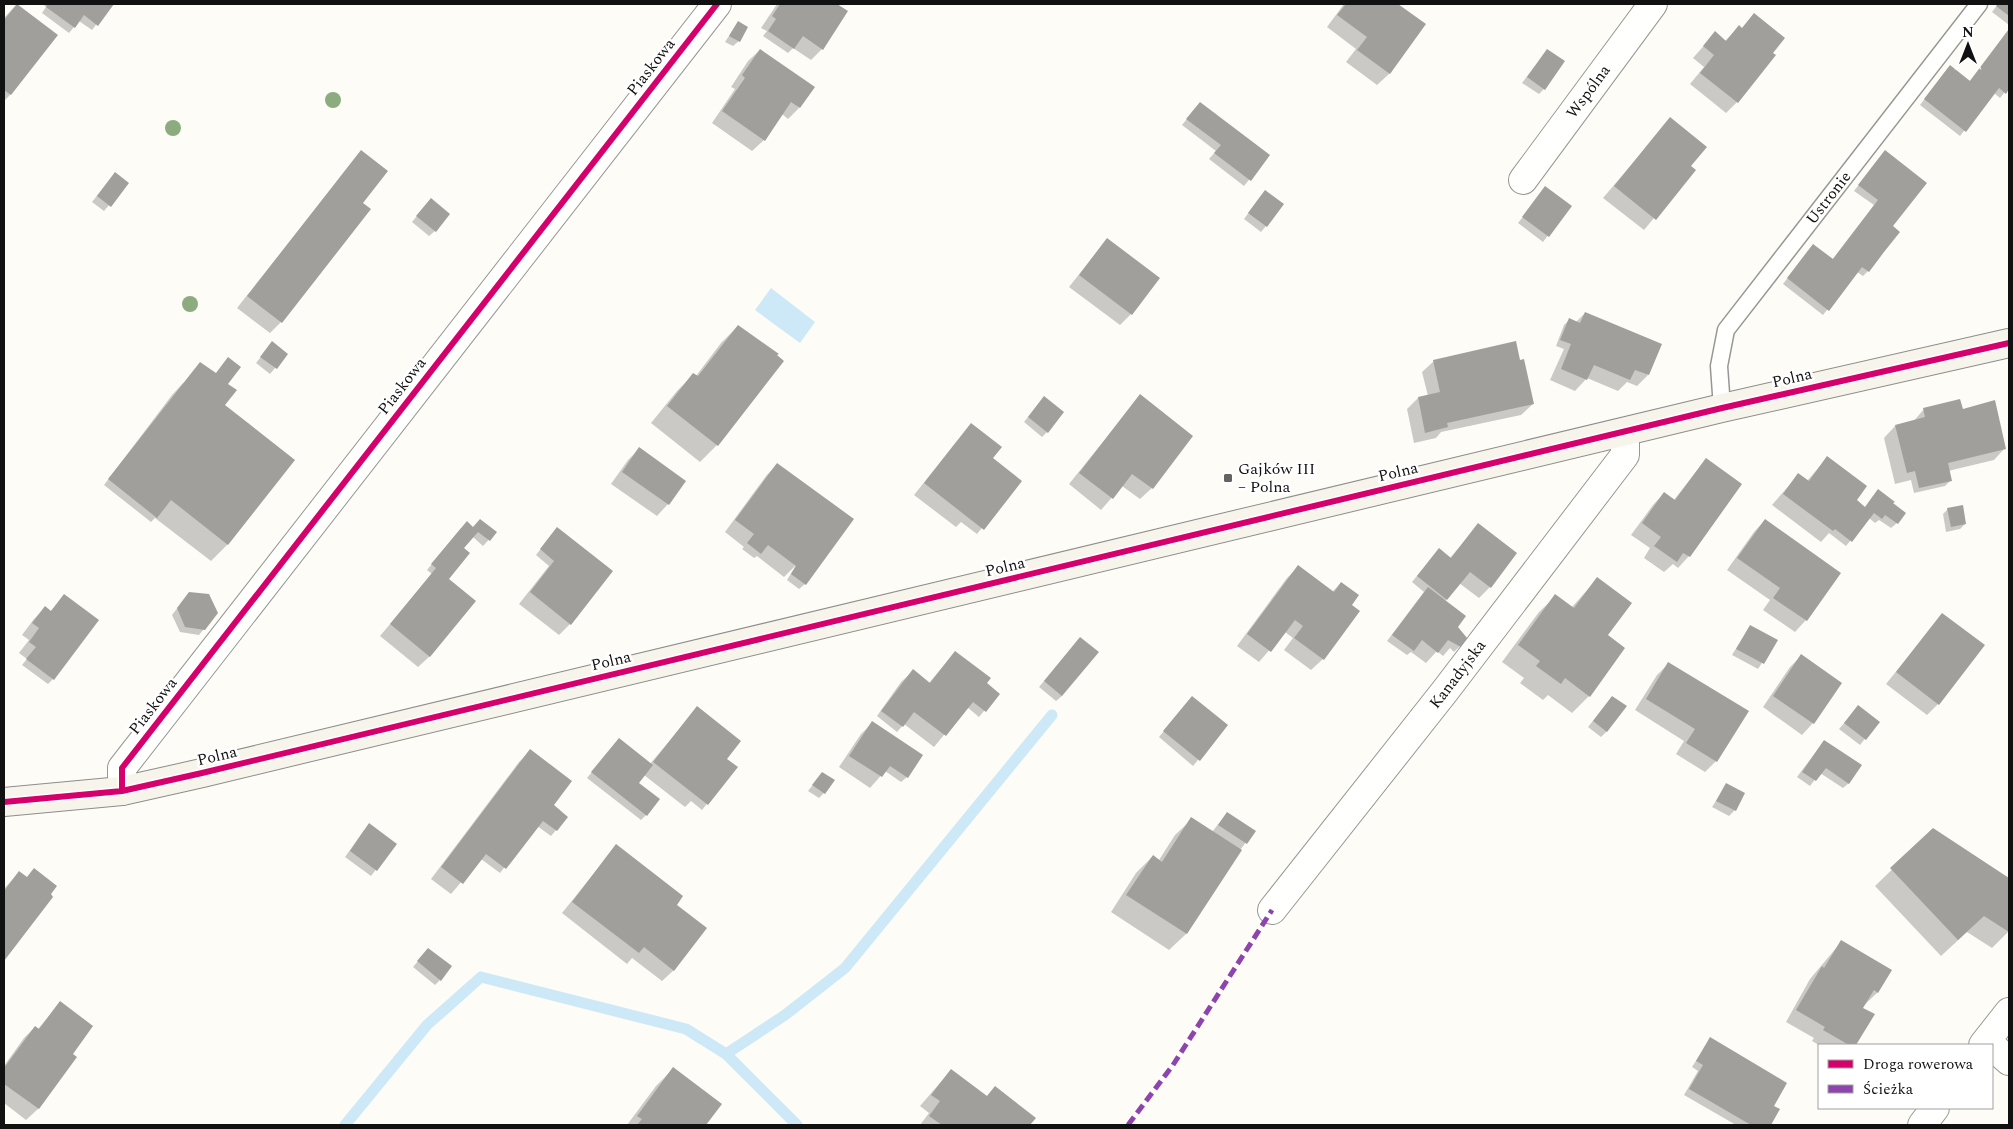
<svg xmlns="http://www.w3.org/2000/svg" width="2013" height="1129" font-family="Spectral,serif">
<style>
.water{fill:#cde8f7}
.shadow{fill:#0003}
.lines{fill:none;stroke-linecap:round;stroke-linejoin:round}
.stream{stroke:#cde8f7;stroke-width:11}
.building{fill:#a19f9c}
.lane-casing{stroke:#979795;stroke-width:19}
.street-casing{stroke:#979795;stroke-width:30}
.secondary-casing{stroke:#8e8d8b;stroke-width:30}
.lane{stroke:#fffffe;stroke-width:16}
.street{stroke:#fffffe;stroke-width:28}
.secondary{stroke:#f6f4eb;stroke-width:28}
.quiet{stroke:#8e44ad;stroke-width:5;stroke-dasharray:10 5;stroke-linecap:butt}
.cycleway-casing{stroke:#fff;stroke-width:9}
.cycleway{stroke:#d6006c;stroke-width:6}
.tree{fill:#8cac80}
.poi-dot{fill:#646362;stroke:#fff;stroke-width:2}
.labels{text-anchor:middle;dominant-baseline:central;stroke-width:5;stroke-linejoin:round;paint-order:stroke}
.street-label{font-size:16px;fill:#111;stroke:#fff}
.poi-label{font-size:16px;fill:#111;stroke:#fff;text-anchor:start}
</style>
<rect width="100%" height="100%" fill="#fdfcf7"/>
<path class="water" d="M771,288L815,322L800,343L755,310Z"/>
<path class="shadow" d="M43,4H112L92,30L79,21L69,33L42,13L46,7Z
M777,4H835L846,11L822,49L811,60L793,48L788,53L763,36L767,31L761,28Z
M1344,4H1396L1424,25L1389,74L1377,85L1346,62L1356,49L1327,27Z
M1998,4H2009V25L1992,12Z
M16,5L10,95L4,101V18Z
M738,22L739,41L733,46L725,42Z
M1739,27L1737,102L1726,113L1690,84L1704,67L1693,58L1715,33L1725,41Z
M2009,29V87L2000,98L1994,93L1960,136L1920,105L1945,72L1969,82Z
M760,50L799,108L788,119L782,114L764,140L752,151L712,123L735,89L731,87L748,61Z
M1547,50L1544,89L1539,94L1522,83Z
M1200,103L1269,155L1244,186L1209,159L1216,151L1182,125Z
M1649,144L1694,170L1644,230L1603,198Z
M1880,157L1892,226L1868,271L1863,276L1857,272L1823,315L1783,284L1808,251L1832,260L1874,205L1854,191Z
M110,179L128,183L104,211L92,202Z
M1545,188L1570,206L1543,242L1518,223Z
M331,189L361,203L281,322L270,333L237,308Z
M1260,197L1283,205L1261,232L1244,219Z
M426,205L435,231L429,236L412,222Z
M1107,239L1131,314L1120,325L1069,287Z
M1585,313L1648,375L1637,386L1627,382L1618,391L1587,378L1575,391L1550,380L1564,349L1556,346L1564,325L1570,319L1576,322Z
M738,326L782,361L717,445L700,462L651,423L677,391L694,374L696,376L721,343Z
M272,343L287,354L270,374L256,363Z
M1519,359L1533,404L1521,415L1441,432L1436,438L1414,443L1407,409L1418,398L1428,396L1422,372L1434,361Z
M215,375L227,384L223,405L293,460L227,545L211,561L155,518L151,522L104,485L172,395L183,383Z
M1140,396L1152,488L1140,499L1122,486L1101,510L1069,484Z
M1039,403L1047,432L1042,437L1024,422Z
M1924,409L1962,410L2005,448L1994,460L1948,471L1951,480L1945,486L1914,493L1911,480L1895,484L1884,438L1895,426L1913,422Z
M957,441L991,459L1020,481L977,534L961,522L956,527L914,495Z
M639,449L684,481L668,504L657,516L611,484L628,460Z
M1827,458L1852,504L1865,508L1873,496L1897,523L1891,528L1879,520L1875,523L1869,518L1846,546L1829,533L1821,542L1772,505L1798,475L1807,481Z
M1706,459L1689,556L1678,568L1673,564L1664,572L1644,558L1650,548L1631,535L1653,505L1664,493L1674,500Z
M777,464L805,584L799,589L787,580L796,565L784,577L757,556L754,558L742,549L744,547L725,532L766,476Z
M1948,509L1965,524L1960,529L1946,532L1943,514Z
M1765,520L1806,620L1795,632L1763,610L1770,600L1727,570L1754,532Z
M1478,525L1490,587L1479,598L1459,583L1445,601L1456,628L1460,646L1454,652L1450,648L1443,656L1437,651L1426,663L1411,652L1407,655L1387,641L1424,592L1412,582L1434,555L1450,558Z
M461,528L495,533L483,546L473,537L463,549L447,579L430,656L418,667L380,636L432,574L427,570Z
M552,534L570,624L559,635L519,604L549,566L536,555Z
M1298,567L1332,592L1341,583L1350,605L1358,611L1323,659L1311,670L1284,650L1293,638L1285,632L1259,662L1237,646L1287,578Z
M1597,579L1607,635L1624,648L1589,696L1572,713L1548,695L1543,700L1520,683L1524,678L1502,662L1539,612L1556,596L1572,607Z
M189,593L204,629L199,635L180,632L172,615Z
M64,596L53,679L48,684L22,665L27,659L19,653L29,640L22,635L34,619L45,608L50,612Z
M1942,614L1938,704L1927,715L1886,684Z
M1750,626L1776,641L1758,669L1732,655Z
M1075,644L1062,696L1056,701L1039,687Z
M955,652L998,694L979,717L967,707L934,747L904,724L897,732L877,716L901,682L913,671L929,683Z
M1801,656L1813,723L1802,735L1763,707L1790,667Z
M1669,663L1716,761L1705,772L1676,754L1684,741L1635,710L1657,675Z
M1612,697L1607,731L1601,737L1588,727Z
M1187,703L1227,725L1193,766L1159,737Z
M1858,707L1878,722L1860,745L1839,729Z
M697,708L726,759L736,767L702,810L691,801L685,807L644,775L638,783L646,815L641,820L587,778L614,745L650,764Z
M872,723L907,777L901,782L885,771L870,788L839,767L861,734Z
M1824,741L1849,783L1843,788L1820,773L1810,786L1797,777Z
M530,751L552,806L567,817L551,836L537,826L500,873L481,859L451,894L431,879L519,762Z
M822,773L824,793L819,798L808,791Z
M1726,785L1735,810L1729,816L1712,807Z
M1227,813L1254,832L1240,850L1186,934L1169,950L1111,912L1136,873L1153,856L1159,860L1175,835L1192,819L1212,832Z
M364,830L395,844L371,876L345,857Z
M1933,830L2009,880V931L1992,948L1967,932L1941,956L1875,886Z
M616,846L675,905L674,970L662,981L632,958L627,964L562,913Z
M19,872L52,897L4,959V889Z
M1842,941L1891,970L1877,993L1861,1008L1873,1015L1855,1045H1819L1812,1041L1814,1038L1786,1022L1810,979Z
M423,955L440,980L435,985L413,967Z
M60,1003L71,1054L75,1057L38,1109L26,1120L4,1103V1066L24,1038L35,1027L38,1029Z
M1710,1039L1772,1106L1778,1110L1769,1125H1736L1684,1095L1698,1071L1692,1067Z
M673,1069L720,1104L704,1125H627L656,1086Z
M951,1070L986,1097L995,1088L1034,1118L1029,1125H920L929,1113L920,1106Z"/>
<g class="lines">
<path class="stream" d="M726,1054L785,1015L845,968L1052,715
M345,1125L427,1025L481,977L686,1029L726,1054L797,1125"/>
</g>
<path class="building" d="M17,4L58,35L11,95L4,90V20Z
M48,4H114L98,26L84,15L75,28L46,7Z
M780,4H837L848,11L823,50L803,36L794,49L768,31L776,19L772,16Z
M1346,4H1398L1426,24L1390,74L1357,50L1367,37L1337,15Z
M1998,4H2009V16L1996,6Z
M1754,13L1785,38L1773,53L1776,55L1738,103L1700,73L1714,55L1703,46L1715,31L1726,41L1739,25L1742,28Z
M738,21L748,27L740,42L729,36Z
M2009,29V89L2006,94L1999,88L1966,132L1924,99L1950,65L1970,81Z
M760,49L815,87L800,108L791,102L765,141L722,111L745,78L742,75Z
M1547,49L1565,61L1545,90L1527,77Z
M1200,102L1270,155L1251,181L1214,153L1221,145L1186,119Z
M1670,117L1707,147L1691,166L1696,170L1656,220L1614,186Z
M361,150L388,171L363,203L371,209L282,323L247,296Z
M1885,150L1927,183L1893,226L1900,232L1884,252L1869,272L1862,267L1829,311L1787,278L1813,244L1833,259L1878,200L1858,185Z
M115,172L129,183L111,207L97,196Z
M1545,186L1572,206L1549,237L1522,217Z
M1265,190L1284,204L1267,227L1248,213Z
M431,198L450,214L436,232L416,216Z
M1107,238L1160,278L1132,315L1079,275Z
M1585,312L1662,344L1649,375L1635,370L1630,380L1594,365L1587,380L1561,369L1571,344L1560,340L1569,318L1580,323Z
M738,325L779,354L777,355L784,361L718,446L667,406L693,373L698,376Z
M272,341L288,354L277,369L260,357Z
M1516,341L1520,360L1524,359L1534,404L1447,423L1448,427L1425,433L1418,397L1440,392L1433,360Z
M228,357L241,367L228,384L237,390L225,405L295,460L228,545L171,500L157,518L108,479L200,362L216,373Z
M1140,394L1193,436L1153,489L1132,474L1113,499L1079,473Z
M1044,396L1064,412L1048,433L1028,417Z
M1960,399L1963,409L1995,400L2006,449L1948,463L1952,481L1919,488L1915,471L1907,473L1895,425L1925,417L1923,408Z
M971,423L1002,447L993,458L1022,481L984,530L924,483Z
M639,447L686,481L669,505L622,472Z
M1827,456L1867,486L1857,500L1865,507L1878,489L1895,502L1893,503L1906,513L1898,524L1885,515L1882,519L1874,513L1852,542L1835,529L1833,531L1783,494L1798,473L1809,481Z
M1706,458L1742,484L1690,557L1683,553L1677,562L1654,546L1661,537L1642,523L1664,492L1675,500Z
M777,463L854,519L806,585L791,574L796,566L768,545L761,554L747,543L754,534L735,520Z
M1963,505L1966,524L1951,527L1947,508Z
M480,519L497,532L490,541L478,532L464,548L470,553L449,579L476,601L430,657L390,624L436,568L431,564L467,521L473,527Z
M1765,519L1841,573L1807,621L1773,598L1780,588L1737,558Z
M1478,523L1517,553L1491,588L1470,572L1447,600L1417,576L1439,548L1451,558Z
M557,527L613,571L571,625L530,592L554,561L540,549Z
M1298,565L1334,592L1341,582L1359,595L1352,605L1360,611L1324,660L1294,638L1303,626L1295,620L1271,652L1247,634Z
M1597,577L1632,603L1608,635L1625,648L1590,697L1565,678L1561,684L1536,666L1540,661L1518,645L1555,594L1574,608Z
M1428,587L1466,616L1458,627L1467,638L1461,647L1448,640L1438,653L1422,640L1414,651L1392,635Z
M189,592L209,594L218,613L205,630L185,627L177,608Z
M64,594L99,620L54,680L26,659L36,647L29,642L39,628L32,623L45,606L51,611Z
M1942,613L1985,645L1939,705L1896,672Z
M1750,625L1778,640L1764,664L1736,649Z
M1080,637L1099,652L1062,696L1044,681Z
M955,651L991,678L987,683L1000,694L986,712L973,702L946,736L914,712L903,727L881,711L913,669L930,683Z
M1801,654L1842,683L1814,724L1773,696Z
M1668,662L1749,711L1717,762L1686,743L1695,729L1646,699Z
M1192,696L1228,725L1200,761L1163,731Z
M1612,696L1627,706L1607,732L1593,721Z
M1858,705L1880,722L1866,740L1844,723Z
M697,706L741,741L727,759L738,767L708,805L653,762Z
M872,721L923,755L908,778L890,766L882,777L849,756Z
M619,738L653,765L639,783L660,799L647,816L591,772Z
M1824,740L1862,765L1849,784L1826,768L1816,781L1802,772Z
M530,749L572,781L554,805L568,817L557,831L543,821L506,869L486,854L463,884L441,867Z
M822,772L835,780L825,794L812,785Z
M1726,783L1745,793L1736,811L1716,801Z
M1227,812L1256,831L1247,844L1218,825Z
M1191,817L1242,850L1187,934L1126,895L1153,855L1162,862Z
M369,823L397,844L377,871L350,851Z
M1933,828L2009,878V932L1984,916L1958,940L1890,868Z
M616,844L683,896L677,905L707,928L674,971L644,947L639,953L572,902Z
M34,868L57,886L51,894L53,897L4,961V891L19,871L27,877Z
M1841,940L1892,970L1878,993L1874,990L1863,1008L1875,1014L1856,1045H1849L1823,1030L1825,1027L1796,1010L1822,966L1824,968Z
M428,948L452,966L441,981L417,961Z
M60,1001L93,1026L73,1054L77,1057L39,1109L4,1084V1068L35,1026L39,1029Z
M1710,1037L1787,1083L1774,1106L1780,1109L1771,1125H1751L1689,1089L1703,1065L1696,1061Z
M673,1067L722,1104L706,1125H637L642,1119L637,1116Z
M951,1069L987,1096L995,1086L1036,1118L1030,1125H942L929,1116L940,1101L931,1095Z"/>
<g class="lines">
<defs>
<g id="lane">
<path id="s1" d="M1722,408L1719,366L1726,330L1979,4"/>
</g>
<g id="street">
<path id="s2" d="M1523,180L1653,4"/>
<path d="M122,791V768L717,4"/>
<path id="s3" d="M1272,910L1445,691L1625,455V432"/>
<path d="M1983,1045L2009,1012"/>
<path d="M1992,1046L2009,1061"/>
<path d="M1922,1125L1935,1108"/>
</g>
<path id="secondary" d="M4,802L122,791L202,773L1722,408L2009,343"/>
</defs>
<use href="#lane" class="lane-casing"/>
<use href="#street" class="street-casing"/>
<use href="#secondary" class="secondary-casing"/>
<use href="#lane" class="lane"/>
<use href="#street" class="street"/>
<use href="#secondary" class="secondary"/>
<path class="quiet" d="M1128,1125L1173,1065L1272,910"/>
<defs>
<path id="cycleway" d="M122,791V768L717,4
M4,802L122,791L202,773L1722,408L2009,343"/>
</defs>
<use href="#cycleway" class="cycleway-casing"/>
<use href="#cycleway" class="cycleway"/>
</g>
<g class="tree">
<circle cx="333" cy="100" r="8"/>
<circle cx="173" cy="128" r="8"/>
<circle cx="190" cy="304" r="8"/>
</g>
<rect class="poi-dot" x="1223" y="473" width="10" height="10" rx="2.5"/>
<g class="labels">
<g class="street-label">
<text transform="translate(651 67) rotate(-52)">Piaskowa</text>
<text stroke="none"><textPath href="#s2" startOffset="110">Wspólna</textPath></text>
<text stroke="none"><textPath href="#s1" startOffset="246">Ustronie</textPath></text>
<text transform="translate(1792 378) rotate(-13)">Polna</text>
<text transform="translate(402 386) rotate(-52)">Piaskowa</text>
<text transform="translate(1398 472) rotate(-13)">Polna</text>
<text transform="translate(1005 567) rotate(-13)">Polna</text>
<text transform="translate(611 661) rotate(-13)">Polna</text>
<text stroke="none"><textPath href="#s3" startOffset="300">Kanadyjska</textPath></text>
<text transform="translate(153 706) rotate(-52)">Piaskowa</text>
<text transform="translate(217 756) rotate(-13)">Polna</text>
</g>
<g class="poi-label">
<text x="1238" y="469">Gajków III<tspan x="1238" dy="18">– Polna</tspan></text>
</g>
</g>
<rect width="2013" height="1129" fill="none" stroke="#111111" stroke-width="10"/>
<rect x="1818" y="1044" width="175" height="65" fill="#ffffff" stroke="#a0a0a0"/>
<rect x="1828" y="1060" width="25" height="8" fill="#d6006c" stroke="#a0a0a0"/>
<text x="1863" y="1069" font-size="15" fill="#111111">Droga rowerowa</text>
<rect x="1828" y="1085" width="25" height="8" fill="#8e44ad" stroke="#a0a0a0"/>
<text x="1863" y="1094" font-size="15" fill="#111111">Ścieżka</text>
<g transform="translate(1968 45)" stroke="#ffffff" stroke-width="4" paint-order="stroke">
<path d="M0-4L9 19L0 12L-9 19Z" fill="#111111"/>
<text y="-8" font-size="14" font-weight="bold" text-anchor="middle" fill="#111111">N</text>
</g>
</svg>
